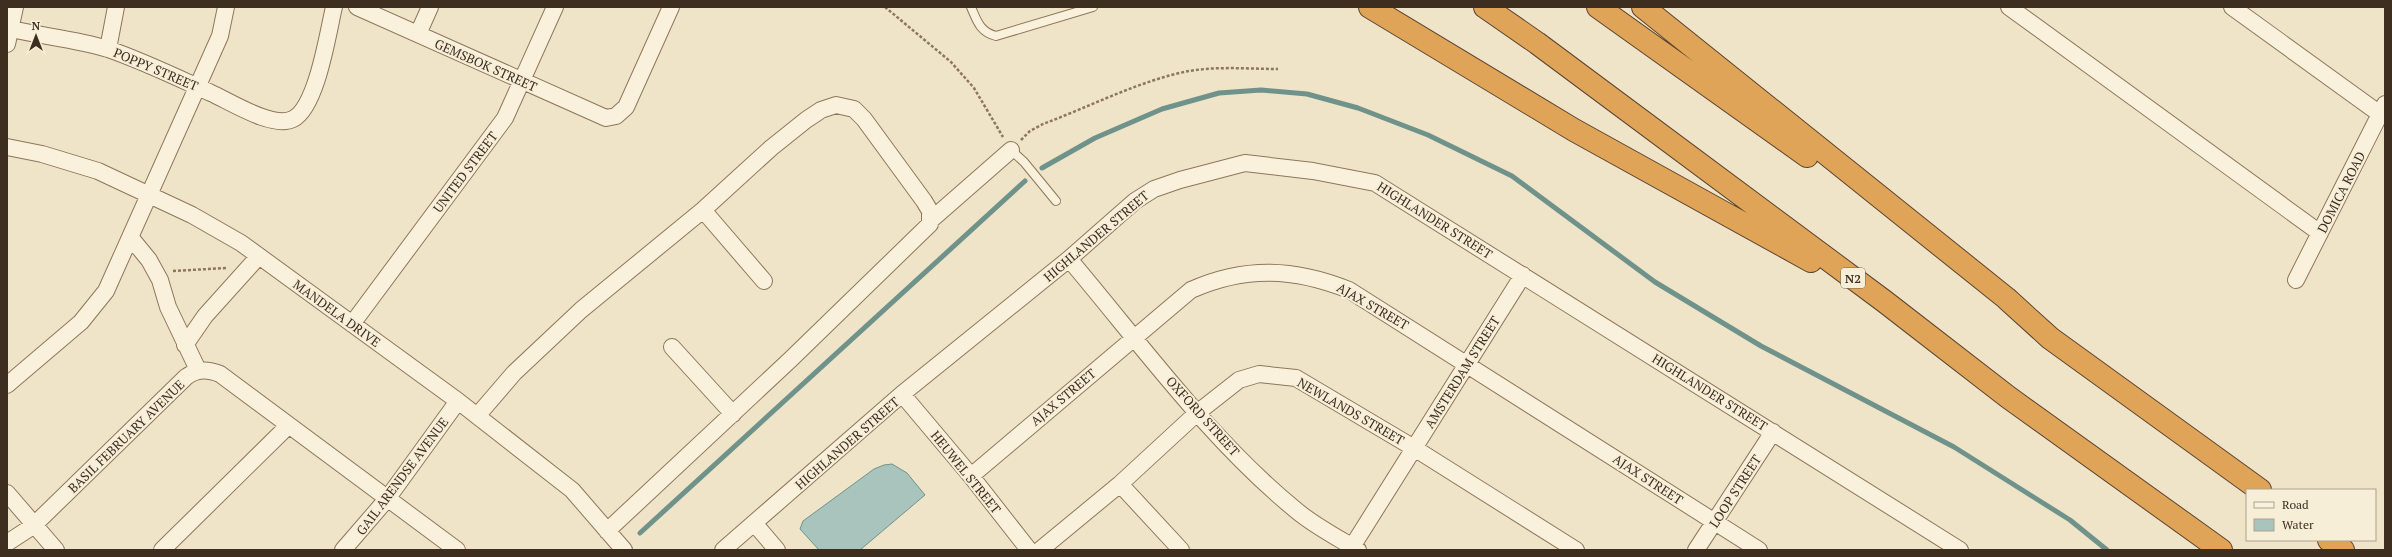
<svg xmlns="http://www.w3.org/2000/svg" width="2392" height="557" font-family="'PT Serif',serif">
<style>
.water{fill:#a9c4bc;stroke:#6f938a}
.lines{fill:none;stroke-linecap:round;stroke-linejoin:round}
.stream{stroke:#6f938a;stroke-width:5}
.lane-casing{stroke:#8d765c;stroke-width:10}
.street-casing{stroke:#8d765c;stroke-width:18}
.highway-casing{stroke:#5b4430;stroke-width:24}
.path{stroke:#8d765c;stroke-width:2.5;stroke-dasharray:3 2;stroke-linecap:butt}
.lane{stroke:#faf1dc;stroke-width:8}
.street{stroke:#faf1dc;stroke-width:16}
.highway{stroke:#e0a458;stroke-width:22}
.labels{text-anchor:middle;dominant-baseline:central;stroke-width:4;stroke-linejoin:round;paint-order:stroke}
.shield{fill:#f7eed8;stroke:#756857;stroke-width:1}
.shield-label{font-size:12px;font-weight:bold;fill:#3d2e20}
.street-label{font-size:13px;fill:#3d2e20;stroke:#f7eed8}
</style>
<rect width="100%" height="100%" fill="#f0e4c8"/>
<path class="water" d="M892,464L907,473L925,495L860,550H819L800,529L803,521L874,469L884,465Z"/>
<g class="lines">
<path class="stream" d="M1042,168L1095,138L1162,109L1219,93L1261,90L1307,94L1358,108L1428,135L1512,176L1655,282L1761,346L1954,447L2070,520L2107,550
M640,533L1025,181"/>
<defs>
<path id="lane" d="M971,7C977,21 980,32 996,36L1093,7
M1011,150L1024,162L1056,201"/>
<path id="street" d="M357,7L606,118L616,116L626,107L671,7
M2009,7L2320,233
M2232,7L2380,114
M7,28C40,36 76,39 108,49C143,61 178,78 211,93C231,102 273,129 293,119C317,107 328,32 334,7
M418,34L430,7
M7,44L15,7
M108,49L116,7
M7,147L42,154L98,171L192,215L241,243L458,401L572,490L624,550
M703,210L764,281
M931,220L1011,150
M131,238L149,260L160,280L168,307L198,370
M1069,259C1141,344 1210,440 1297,511C1315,526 1338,538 1358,550
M2296,280L2385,104
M352,324L505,118L555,7
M185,345L205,316L259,256
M672,347L733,414
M7,385L81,322L106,291L220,36L226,7
M902,394L971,476L1029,550
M477,416L514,373L581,310L703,210L771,148L806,120L821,110L836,105L854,109L864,119L924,201L930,211V224L791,359L607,531
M971,476L1191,290C1245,266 1294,268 1349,290L1759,550
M1120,484L1181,550
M7,493L56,550
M754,523L777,550
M7,543L33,526L186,377C197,369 207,369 220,374L457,550
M162,550L289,425
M343,550L387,499L458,401
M723,550L902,394L1069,259L1135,201L1154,189L1180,180L1245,163L1313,171L1375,183L1960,550
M1040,550L1120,484L1197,413L1239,380L1259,374L1296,378L1414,448L1576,550
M1350,550L1523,275
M1696,550L1773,432"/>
<path id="highway" d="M1370,7L1574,130L1811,261
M1485,7L1537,43L1884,301L2008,397L2221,550
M1598,7L1807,156
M1643,7L2006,298L2050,338L2260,490
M2329,540L2343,550"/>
</defs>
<use href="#lane" class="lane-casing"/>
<use href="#street" class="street-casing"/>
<use href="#highway" class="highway-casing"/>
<path class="path" d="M885,7L951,62L974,88L1003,137
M1021,140L1030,131L1043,124C1089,107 1141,80 1189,71C1219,66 1249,69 1278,69
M173,271L226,268"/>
<use href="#lane" class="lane"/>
<use href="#street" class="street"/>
<use href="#highway" class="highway"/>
</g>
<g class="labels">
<rect class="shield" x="1841" y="268" width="24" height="20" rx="3"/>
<g class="shield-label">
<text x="1853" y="278">N2</text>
</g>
<g class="street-label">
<text transform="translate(486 65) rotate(24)">GEMSBOK STREET</text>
<text transform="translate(156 69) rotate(23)">POPPY STREET</text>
<text transform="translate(465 172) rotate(-53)">UNITED STREET</text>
<text transform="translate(2341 192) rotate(-63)">DOMICA ROAD</text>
<text transform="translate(1435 220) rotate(32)">HIGHLANDER STREET</text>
<text transform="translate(1096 236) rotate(-40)">HIGHLANDER STREET</text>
<text transform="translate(1373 306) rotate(30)">AJAX STREET</text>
<text transform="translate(337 313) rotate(36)">MANDELA DRIVE</text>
<text transform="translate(1462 372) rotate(-58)">AMSTERDAM STREET</text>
<text transform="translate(1710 392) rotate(32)">HIGHLANDER STREET</text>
<text transform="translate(1063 397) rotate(-40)">AJAX STREET</text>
<text transform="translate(1351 411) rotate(30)">NEWLANDS STREET</text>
<text transform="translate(1203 416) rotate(48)">OXFORD STREET</text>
<text transform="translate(126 436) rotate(-44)">BASIL FEBRUARY AVENUE</text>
<text transform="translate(847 443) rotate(-41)">HIGHLANDER STREET</text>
<text transform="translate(966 472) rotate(51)">HEUWEL STREET</text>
<text transform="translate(402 476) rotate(-53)">GAIL ARENDSE AVENUE</text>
<text transform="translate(1648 479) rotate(33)">AJAX STREET</text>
<text transform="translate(1735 491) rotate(-57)">LOOP STREET</text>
</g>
</g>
<rect width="2392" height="557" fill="none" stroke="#3d2e20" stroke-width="16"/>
<rect x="2246" y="489" width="130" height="52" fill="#f7eed8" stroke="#ada18e"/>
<rect x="2254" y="502" width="20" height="6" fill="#faf1dc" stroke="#ada18e"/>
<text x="2282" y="509" font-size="12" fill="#3d2e20">Road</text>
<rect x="2254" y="519" width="20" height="12" fill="#a9c4bc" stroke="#ada18e"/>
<text x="2282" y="529" font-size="12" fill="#3d2e20">Water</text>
<g transform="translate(36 36)" stroke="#f7eed8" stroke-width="3" paint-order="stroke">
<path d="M0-3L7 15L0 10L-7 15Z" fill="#3d2e20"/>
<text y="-6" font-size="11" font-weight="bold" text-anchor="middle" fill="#3d2e20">N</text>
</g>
</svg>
